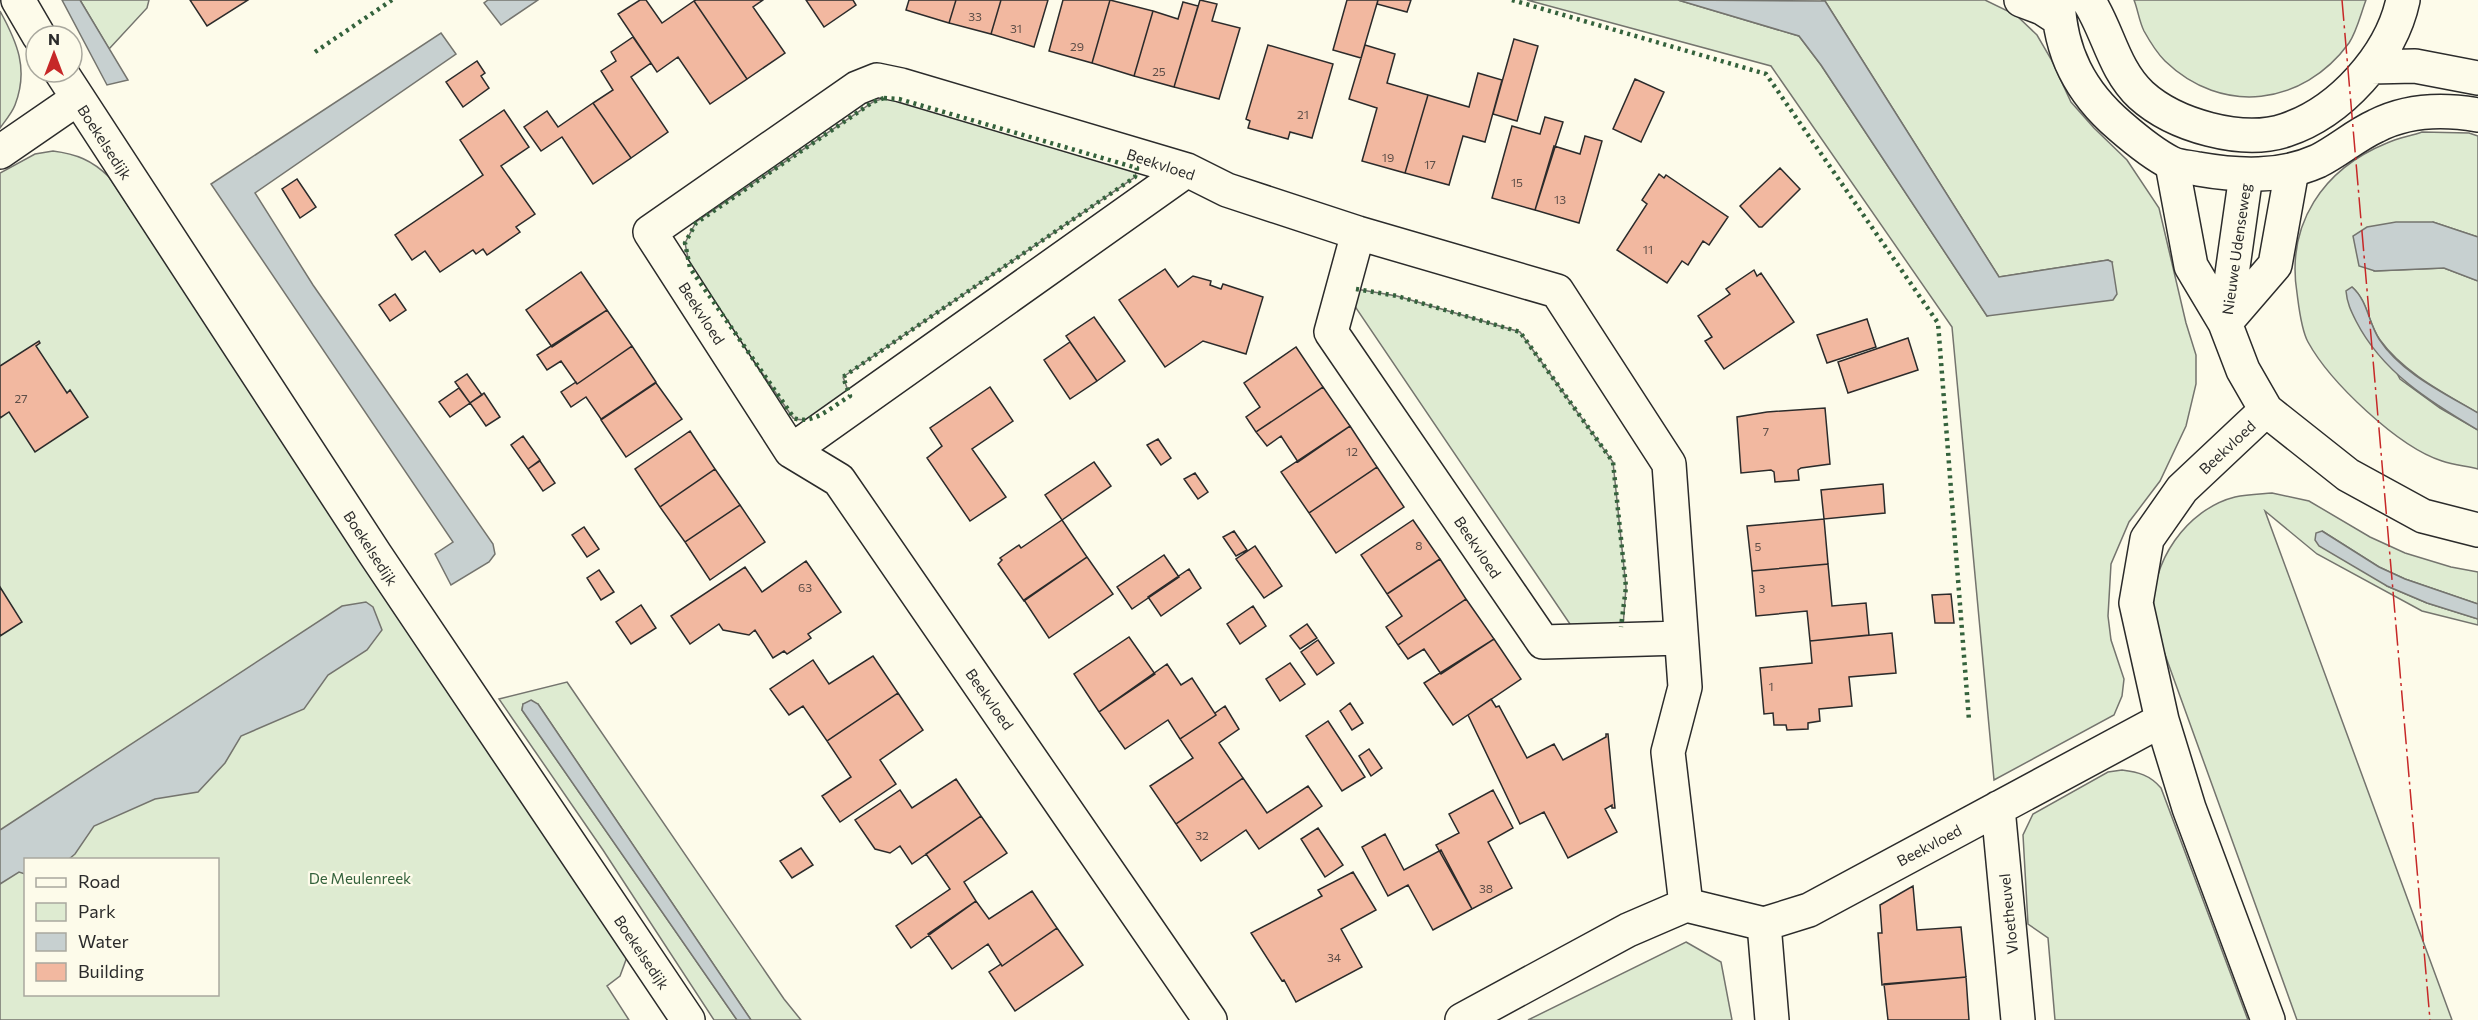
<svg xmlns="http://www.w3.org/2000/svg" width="2478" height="1020" font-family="Commissioner,sans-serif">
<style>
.green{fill:#deebd1;stroke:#74746e;stroke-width:1.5;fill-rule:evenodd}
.water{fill:#c7d0d0;stroke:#74746e;stroke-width:1.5}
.building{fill:#f2b8a0;stroke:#2b2b2b;stroke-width:1.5}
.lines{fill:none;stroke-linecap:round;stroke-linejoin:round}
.minor-casing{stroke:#2b2b2b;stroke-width:36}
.major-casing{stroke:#2b2b2b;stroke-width:36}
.minor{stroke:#fdfbea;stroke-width:33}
.major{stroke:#fdfbea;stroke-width:33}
.hedge{stroke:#34623c;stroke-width:4.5;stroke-dasharray:3 4.5;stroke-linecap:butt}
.power{stroke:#c62828;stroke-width:1.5;stroke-dasharray:21 4.5 3 4.5;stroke-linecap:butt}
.labels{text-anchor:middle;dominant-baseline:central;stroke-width:4.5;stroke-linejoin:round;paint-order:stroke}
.number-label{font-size:12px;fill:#5d4e48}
.street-label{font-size:15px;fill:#2b2b2b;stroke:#fdfbea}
.park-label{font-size:15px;fill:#34623c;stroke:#fdfbea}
</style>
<rect width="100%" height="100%" fill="#fdfbea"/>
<path class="green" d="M80,0H149L147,8L109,49Z
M1527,0H1678L1799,36L1821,65L1987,316L2112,262L2108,260L1999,277L1825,1L1821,0H1985L2016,15L2037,35L2051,59L2071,102L2094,128L2127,160L2159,208L2186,323L2196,355V384L2186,426L2160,481L2129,522L2111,564L2108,616L2111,640L2124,679L2122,696L2114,715L1994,780L1952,327L1771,66Z
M2134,0H2366C2361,13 2357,31 2349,43C2303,106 2222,116 2165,61C2157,53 2149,40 2144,31C2139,21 2138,10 2134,0Z
M0,11C17,42 29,69 15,105C12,113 5,121 0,128Z
M884,98L899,99L1137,168L1135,177L843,377L850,396C833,406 812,426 793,418L690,268L685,243L696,222L873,102Z
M2422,132L2469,133L2478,136V237L2433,222L2375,271L2444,268L2478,281V413C2444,393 2404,373 2380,340C2368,323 2368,301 2352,287L2400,379L2440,408L2478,430V469C2466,466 2454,465 2442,461C2398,447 2330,382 2308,342C2301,329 2299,308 2297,293C2286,224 2323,169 2387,143C2398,138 2411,136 2422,132Z
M53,151C76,154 92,160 109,177L627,957L620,976L607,986L629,1020H0V173L35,154ZM26,860H218V994H26Z
M1356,289L1397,296L1520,332L1613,462L1626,587L1623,627L1574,630L1356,308L1352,298Z
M2272,493L2309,501L2370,537L2405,553L2451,567L2478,572V604L2405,579L2379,567L2322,531L2387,586L2427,603L2478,619V625L2422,611L2317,554L2265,511L2452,1020H2297L2163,649C2160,637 2155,624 2154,613C2149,563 2187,509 2235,497C2247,494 2260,494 2272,493Z
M567,682L784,999L801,1020H751L538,704H523L522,710L737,1020H714L603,850L499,699Z
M2122,770C2138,772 2150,775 2161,788L2248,1020H2055L2048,938L2028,924L2023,835L2033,814L2108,772Z
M1686,942L1721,962L1732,1020H1528Z"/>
<path class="water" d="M62,0H80L128,80L107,85Z
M488,0H538L501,25L484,3Z
M1678,0L1825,1L1999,277L2108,260L2112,262L2117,294L2113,300L1987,316L1821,65L1799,36Z
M441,33L456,54L255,193L313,285L493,544L495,554L489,562L451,585L435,554L453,542L211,184Z
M2396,222H2433L2478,237V281L2444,268L2375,271L2359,266L2353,236L2367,227Z
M2352,287C2368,301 2368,322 2379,339C2401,373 2444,393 2478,413V430C2430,402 2382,372 2356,321C2351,311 2347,303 2346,291Z
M2322,531L2379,567L2405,579L2478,604V619L2427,603L2387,586L2319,546L2315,540L2316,533Z
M366,602L373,607L382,630L367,650L328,675L304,709L241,736L225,763L198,792L155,799L94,826L75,854L69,859L26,860L25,874L19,872L0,884V830L342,606Z
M531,700L538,704L751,1020H737L522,710L523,704Z"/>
<path class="building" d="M190,0H248L207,26Z
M640,0H646L662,23L694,1L747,79L710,104L678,57L657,72L618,14Z
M696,0H763L753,7L785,53L747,79L694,1Z
M806,0H853L856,5L824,27Z
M909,0H956L949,23L906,10Z
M956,0H1001L991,34L949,23Z
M1001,0H1048L1034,47L991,34Z
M1063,0H1110L1092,63L1049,51Z
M1110,0L1153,11L1134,76L1092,63Z
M1200,0L1217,4L1212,21L1240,28L1219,99L1174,87Z
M1347,0H1378L1361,58L1333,50Z
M1378,0H1411L1407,12L1377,4Z
M1183,2L1198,6L1174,87L1134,76L1153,11L1178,19Z
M633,37L651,63L631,77L668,132L631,158L593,103L613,90L601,71L616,61L611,52Z
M1514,39L1538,46L1517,121L1493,114Z
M1268,45L1333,64L1312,138L1290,132L1288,139L1248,128L1250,121L1246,119Z
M1365,45L1395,54L1387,83L1428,95L1405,173L1362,161L1377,108L1349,99Z
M477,61L485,73L481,76L489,88L463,107L446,82Z
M1478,73L1502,80L1485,142L1463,136L1449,185L1405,173L1428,95L1469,107Z
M1635,79L1664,92L1641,142L1613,129Z
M593,103L631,158L593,184L562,137L541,151L524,127L547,111L558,127Z
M504,110L529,147L501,166L535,214L516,227L520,232L487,255L483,249L476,254L473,250L440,272L425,251L412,260L395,235L483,175L460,140Z
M1545,117L1563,122L1535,210L1492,198L1512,126L1540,134Z
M1585,136L1602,141L1579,223L1535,210L1554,146L1580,154Z
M1780,168L1800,189L1762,227H1759L1740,206Z
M1659,174L1664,178L1666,175L1728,217L1709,245L1703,241L1688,265L1682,261L1667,283L1617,250L1647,204L1642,200Z
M297,179L316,207L300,218L282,189Z
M1165,269L1178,287L1193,276L1211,281L1210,285L1221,289L1223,284L1263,297L1246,354L1203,341L1165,367L1119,300Z
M1754,270L1757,276L1761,273L1794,322L1724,369L1705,341L1712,337L1698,316L1730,294L1726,289Z
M581,272L607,310L552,347L526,310Z
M395,294L406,310L390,321L379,305Z
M607,310L632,346L577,384L561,361L547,370L537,355Z
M1094,317L1125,361L1097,381L1066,336Z
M1867,319L1876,347L1827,363L1817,335Z
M1908,338L1918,370L1848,393L1838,362Z
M39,341L40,343L36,346L67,393L70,390L88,417L35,452L9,412L0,418V366Z
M1070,342L1097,381L1070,399L1044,360Z
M632,346L656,382L601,419L586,397L571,407L561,392L576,382L577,384Z
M1296,347L1323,387L1256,432L1246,417L1260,407L1244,383Z
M467,374L482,395L470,403L455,382Z
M656,383L682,419L626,457L601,420Z
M990,387L1013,421L972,449L1006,497L970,521L927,458L942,446L930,428Z
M1323,387L1350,426L1298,462L1281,436L1267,446L1256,432Z
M459,388L470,403L450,417L439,402Z
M484,393L500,417L486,426L470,403Z
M1825,408L1830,464L1801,468L1798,470L1799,480L1775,482L1774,472L1771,470L1741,473L1737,417L1767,412Z
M1350,426L1377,467L1309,513L1281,472Z
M690,431L715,469L660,507L635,469Z
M523,436L540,460L528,469L511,445Z
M1158,439L1171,458L1161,465L1147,445Z
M540,461L555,483L543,491L528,469Z
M1094,462L1111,486L1062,520L1045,495Z
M1377,467L1404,507L1336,553L1309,513Z
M715,469L740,505L685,542L660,507Z
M1195,473L1208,492L1198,499L1184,479Z
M1883,484L1885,513L1824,519L1821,490Z
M740,505L765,542L710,580L685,542Z
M1824,519L1828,564L1752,571L1747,526Z
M1062,520L1087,557L1024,601L998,564L1002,560L1000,558L1019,545L1021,548Z
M1413,520L1440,559L1387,594L1361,555Z
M584,527L599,549L587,557L572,535Z
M1234,531L1247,550L1236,556L1223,537Z
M1255,546L1282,586L1264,598L1236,559Z
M1164,555L1179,577L1132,609L1117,587Z
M1087,557L1113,594L1049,638L1024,600Z
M1440,559L1466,599L1398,645L1386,627L1402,616L1387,594Z
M806,561L841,612L808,634L811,638L787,654L784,651L773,658L755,630L749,635L723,630L719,624L690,644L671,616L745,567L762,592Z
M1828,564L1832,606L1866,603L1869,635L1810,641L1807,611L1756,616L1752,571Z
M1189,569L1201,588L1161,616L1148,597Z
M599,570L614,592L601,600L587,578Z
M0,587L22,622L0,636Z
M1951,594L1954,623H1935L1932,595Z
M1466,599L1494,639L1441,674L1424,649L1408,659L1398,645Z
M641,605L656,628L631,644L616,622Z
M1253,606L1266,626L1240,644L1227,624Z
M1307,624L1317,638L1300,649L1290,636Z
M1892,633L1896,673L1849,677L1852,706L1819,709L1820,721L1808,723V729L1787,730L1786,725H1774L1773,713L1764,714L1760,668L1812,663L1810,641Z
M1129,637L1155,674L1099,712L1074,674Z
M1494,639L1521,679L1453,725L1424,683Z
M1318,640L1334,663L1317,675L1301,652Z
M873,656L898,693L827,741L803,706L789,715L770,689L813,660L829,684Z
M1290,663L1305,684L1280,701L1266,679Z
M1167,664L1181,685L1192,678L1216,715L1180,739L1168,720L1125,749L1099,712Z
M898,693L923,730L880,760L896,784L840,822L822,796L851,777L827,741Z
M1491,699L1496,707L1499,706L1527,758L1554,744L1563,760L1606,737V734H1608L1615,808H1612V805L1605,809L1617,832L1568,858L1544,812L1520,824L1468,715Z
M1350,703L1363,723L1352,730L1340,711Z
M1225,706L1239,729L1219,743L1243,778L1176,824L1150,786L1193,758L1180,739L1216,715L1215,713Z
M1328,721L1365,777L1342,791L1306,736Z
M1369,749L1382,768L1371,776L1359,756Z
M1243,778L1267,813L1308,786L1322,806L1259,849L1246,830L1201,861L1176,824Z
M956,779L981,816L912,864L900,846L890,853L875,849L855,820L900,790L912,808Z
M1493,790L1513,828L1488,842L1512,888L1472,909L1436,845L1459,833L1449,814Z
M981,816L1007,853L964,882L976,901L911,948L896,926L950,889L926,854Z
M1318,828L1343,865L1325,877L1301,839Z
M1385,834L1404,870L1441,850L1472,909L1433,930L1408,885L1388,896L1362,847Z
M801,848L813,865L792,878L780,861Z
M1353,872L1376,910L1341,929L1362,967L1296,1002L1284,980L1282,981L1251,933L1322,896L1318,890Z
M1913,886L1917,930L1961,927L1966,977L1882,985L1878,933H1882L1880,905Z
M1032,891L1057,928L1002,966L988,944L952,969L928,934L976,901L989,919Z
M1057,928L1083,965L1015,1011L989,972L1001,964L1002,966Z
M1966,977L1969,1020H1888L1884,984Z"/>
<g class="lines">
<defs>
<path id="minor" d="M18,0L39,36
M61,72L375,554L688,1020
M0,152L77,99
M2172,164L2191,266L2225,323L2243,370L2266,410L2348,475L2423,516L2478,530
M1358,233L1331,332L1543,642L1681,638
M2225,323L2275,265L2292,170
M2225,323L2246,175
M2266,410L2182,489L2147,539L2136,603L2162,720L2189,808L2268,1020
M791,451L1187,170
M1998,808L2018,1020
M1764,924L1772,1020
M1210,1020L839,480L791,451L650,232L857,88L877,80L901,85L1187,170L1227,190L1358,233L1557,291L1669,464L1685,687L1668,752L1686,905
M1462,1020L1628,930L1686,905L1764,924L1809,910L2162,720"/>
<path id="major" d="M2021,0L2042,8L2059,19
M2058,0C2060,52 2080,92 2120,126C2135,139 2153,154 2171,163C2179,167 2189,167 2198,169C2238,176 2280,178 2318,161C2338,151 2356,135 2376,126C2407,110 2444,109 2478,115
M2088,0C2108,30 2113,69 2141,95C2174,125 2242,145 2286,130C2340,112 2391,56 2403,0
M2371,67L2415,66L2478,78"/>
</defs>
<use href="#minor" class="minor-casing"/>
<use href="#major" class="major-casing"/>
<use href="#minor" class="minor"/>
<use href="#major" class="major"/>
<path class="hedge" d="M1512,0L1766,74L1938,323L1969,720
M315,52L392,0
M884,98L899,99L1137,168L1135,177L843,377L850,396C833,406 812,426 794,418L690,268L685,243L696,223L873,102Z
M1356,289L1397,296L1520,332L1613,462L1626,587L1621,627"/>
<path class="power" d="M2342,0L2430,1020"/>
</g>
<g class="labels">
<g class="number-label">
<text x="975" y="16">33</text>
<text x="1016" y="28">31</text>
<text x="1077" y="46">29</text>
<text x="1159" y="71">25</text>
<text x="1303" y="114">21</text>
<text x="1388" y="157">19</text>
<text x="1430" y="164">17</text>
<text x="1517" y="182">15</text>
<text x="1560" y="199">13</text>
<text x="1648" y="249">11</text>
<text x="21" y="398">27</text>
<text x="1766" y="431">7</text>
<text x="1352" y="451">12</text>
<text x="1419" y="545">8</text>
<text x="1758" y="546">5</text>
<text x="805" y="587">63</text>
<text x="1762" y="588">3</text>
<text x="1771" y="686">1</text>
<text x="1202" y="835">32</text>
<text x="1486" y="888">38</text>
<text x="1334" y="957">34</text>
</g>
<g class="street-label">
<text transform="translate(105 142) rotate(57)">Boekelsedijk</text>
<text transform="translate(1161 164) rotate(18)">Beekvloed</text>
<text transform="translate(2236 249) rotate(-82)">Nieuwe Udenseweg</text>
<text transform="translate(702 313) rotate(57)">Beekvloed</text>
<text transform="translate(2227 447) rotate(-43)">Beekvloed</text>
<text transform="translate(1478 547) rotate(56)">Beekvloed</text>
<text transform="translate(371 548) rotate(57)">Boekelsedijk</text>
<text transform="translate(990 699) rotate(55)">Beekvloed</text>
<text transform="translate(1929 845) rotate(-28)">Beekvloed</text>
<text transform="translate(2008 914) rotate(-96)">Vloetheuvel</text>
<text transform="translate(642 952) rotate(56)">Boekelsedijk</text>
</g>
<g class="park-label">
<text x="360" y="878">De Meulenreek</text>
</g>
</g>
<rect x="24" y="858" width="195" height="138" fill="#fdfbea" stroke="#a9a89e" stroke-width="1.5"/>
<rect x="36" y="878" width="30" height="9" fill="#fdfbea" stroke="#a9a89e" stroke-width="1.5"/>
<text x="78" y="888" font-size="18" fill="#2b2b2b">Road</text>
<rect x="36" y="903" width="30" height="18" fill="#deebd1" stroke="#a9a89e" stroke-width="1.5"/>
<text x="78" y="918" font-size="18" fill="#2b2b2b">Park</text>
<rect x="36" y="933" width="30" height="18" fill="#c7d0d0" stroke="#a9a89e" stroke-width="1.5"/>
<text x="78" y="948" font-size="18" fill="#2b2b2b">Water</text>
<rect x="36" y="963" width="30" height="18" fill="#f2b8a0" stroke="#a9a89e" stroke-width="1.5"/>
<text x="78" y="978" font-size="18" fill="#2b2b2b">Building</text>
<g transform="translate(54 54)"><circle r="28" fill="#fdfbea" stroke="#a9a89e" stroke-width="1.5"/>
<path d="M0-4.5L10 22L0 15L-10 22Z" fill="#c62828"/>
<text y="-9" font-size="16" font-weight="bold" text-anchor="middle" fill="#2b2b2b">N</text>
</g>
</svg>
